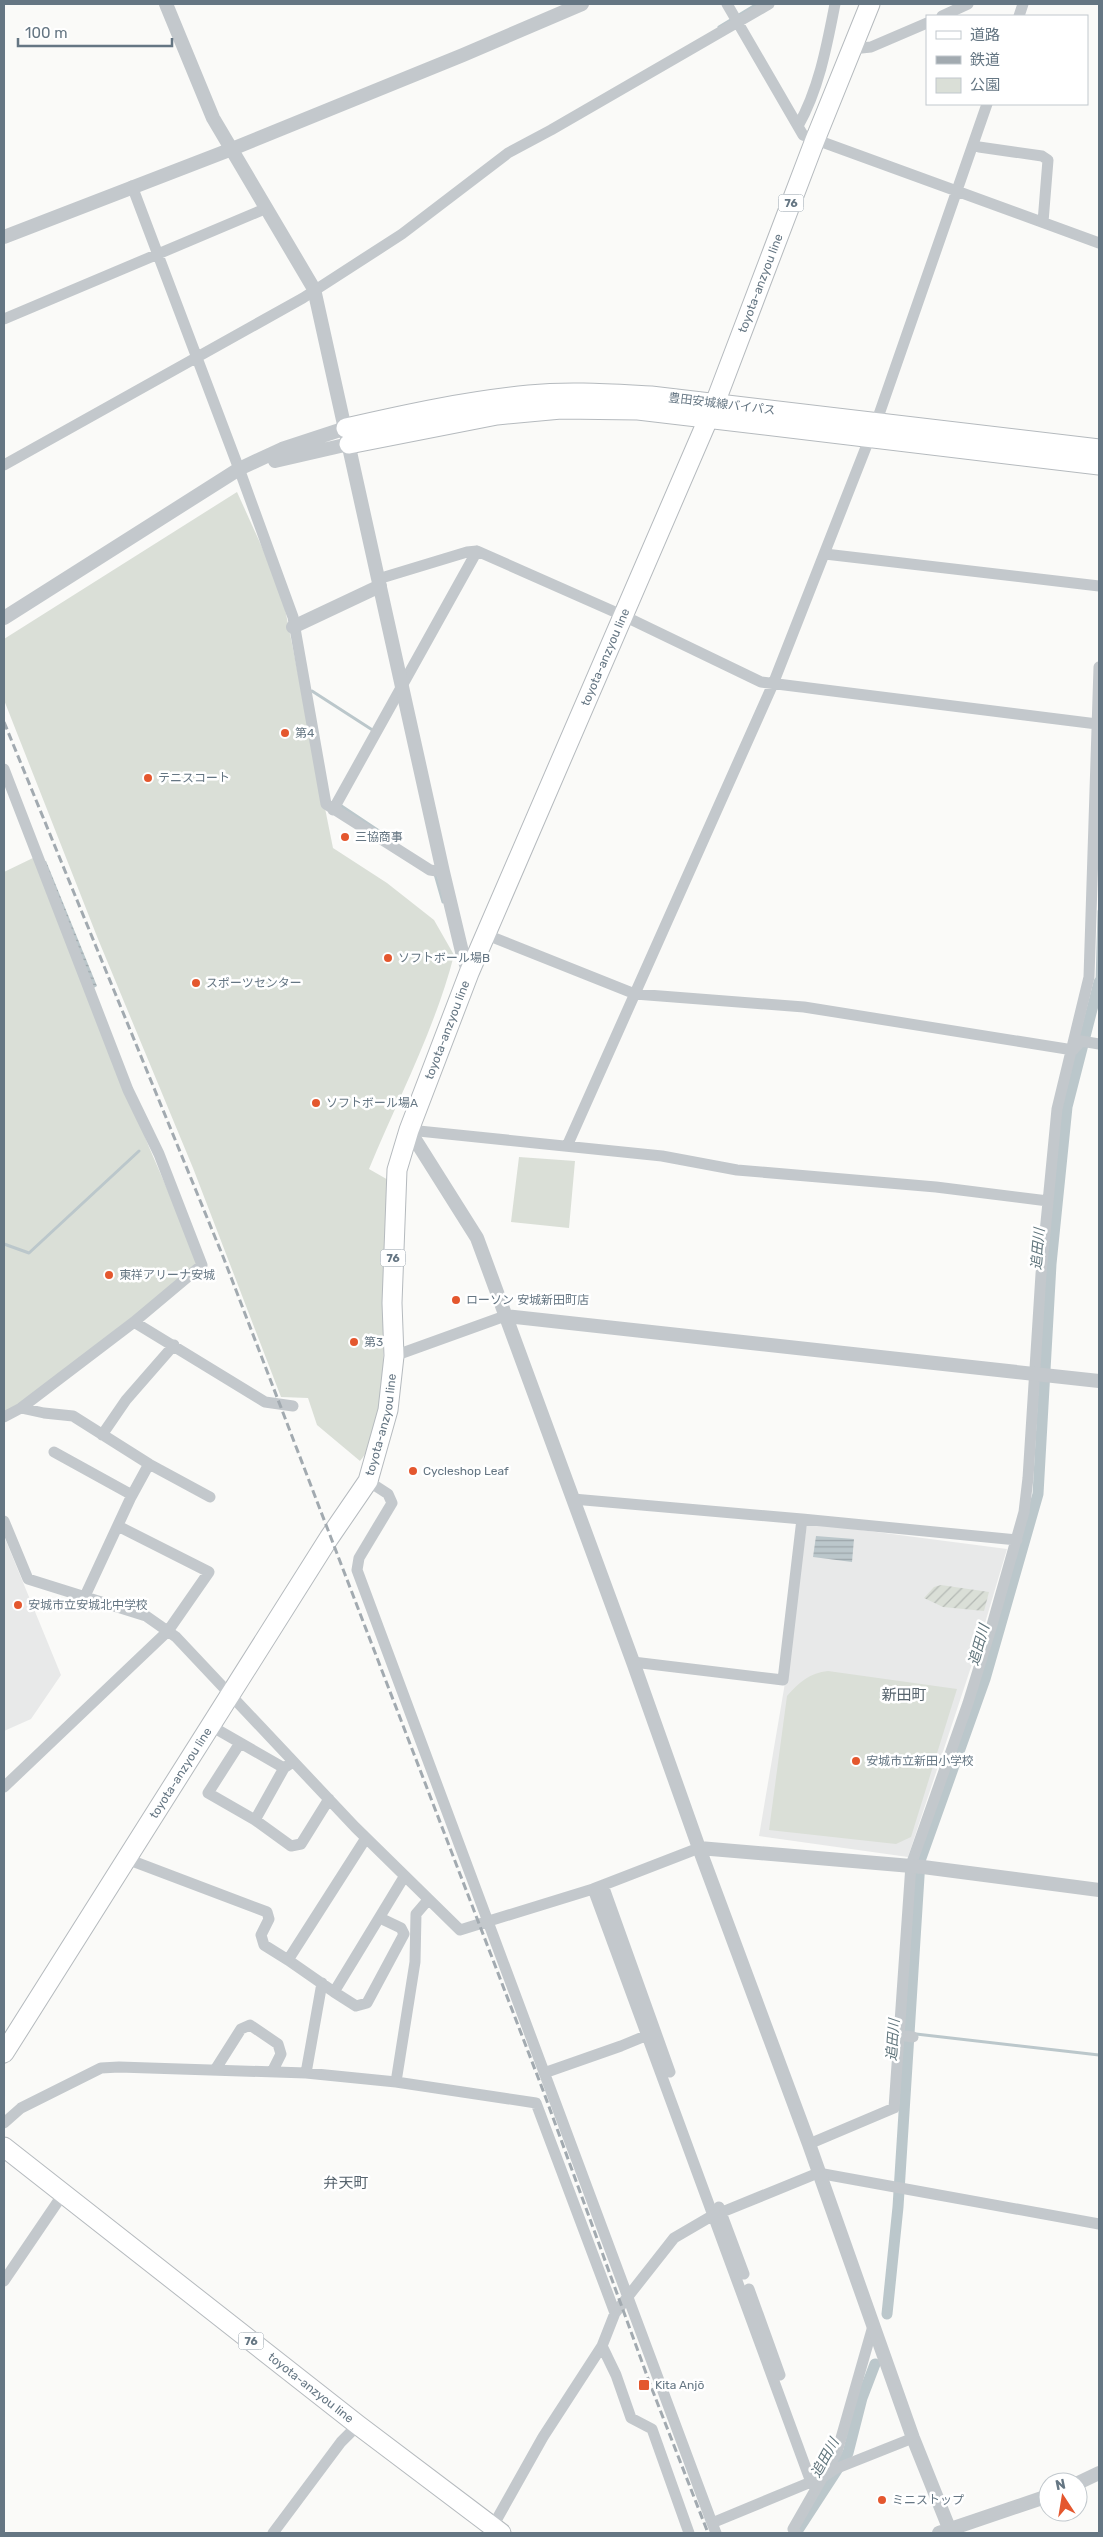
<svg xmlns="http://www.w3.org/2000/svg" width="1103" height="2537" font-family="Rubik,'Noto Sans JP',sans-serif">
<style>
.built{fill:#e8e9e9}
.park{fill:#dadfd7}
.garden{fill:url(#garden-furrows)}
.water{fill:url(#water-rules)}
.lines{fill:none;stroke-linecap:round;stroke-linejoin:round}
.stream{stroke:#bbc7cb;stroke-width:3}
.canal{stroke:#bbc7cb;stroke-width:11}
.primary-casing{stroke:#b5babe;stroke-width:21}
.minor{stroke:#c3c8cc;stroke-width:11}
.tertiary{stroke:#c3c8cc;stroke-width:14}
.primary{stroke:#fff;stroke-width:19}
.rail{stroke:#a2aab0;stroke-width:3;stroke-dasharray:8 4;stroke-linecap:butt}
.poi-dot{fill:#e4572e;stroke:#fff;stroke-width:2}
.labels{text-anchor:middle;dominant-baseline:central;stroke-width:5;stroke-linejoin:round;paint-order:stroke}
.shield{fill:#fff;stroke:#939fa8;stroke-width:1}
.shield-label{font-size:11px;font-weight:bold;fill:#657683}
.street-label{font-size:12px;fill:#657683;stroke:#fff}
.poi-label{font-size:12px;fill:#657683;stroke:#fff;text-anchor:start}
.water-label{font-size:14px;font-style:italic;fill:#60757c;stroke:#fff}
.quarter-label{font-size:15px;fill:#57646e;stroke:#fff}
</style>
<defs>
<pattern id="garden-furrows" width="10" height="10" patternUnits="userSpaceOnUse" patternTransform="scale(1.25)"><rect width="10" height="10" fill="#dadfd7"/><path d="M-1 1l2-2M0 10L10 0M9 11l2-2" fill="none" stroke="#b4b9b4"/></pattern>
<pattern id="water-rules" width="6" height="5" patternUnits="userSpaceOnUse" patternTransform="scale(1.25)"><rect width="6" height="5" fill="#bbc7cb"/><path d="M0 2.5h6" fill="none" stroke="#9ca6aa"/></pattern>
</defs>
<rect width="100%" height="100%" fill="#fafaf8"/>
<path class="built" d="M807,1523L1007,1549L980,1640L908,1857L759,1836L786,1677Z
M4,1536L61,1675L31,1719L4,1731Z"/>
<path class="park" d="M237,492L281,589L333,848L387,883L434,920L454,955C435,1029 398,1099 369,1169L390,1181L385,1229L383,1386C380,1411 377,1442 360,1461L317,1425L308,1398L281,1397L193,1168L98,939L4,700V639Z
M35,857L149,1147L200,1265L21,1403L4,1412V872Z
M519,1157L575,1161L569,1228L511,1222Z
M828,1671L957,1689L911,1837L896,1844L769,1830L787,1696C799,1682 810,1673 828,1671Z"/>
<path class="garden" d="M941,1585L989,1592L984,1611L943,1607L924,1598L934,1587Z"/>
<path class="water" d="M46,861L97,986L92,989L41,862Z
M816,1536L854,1539L852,1562L813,1557Z"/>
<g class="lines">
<path class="stream" d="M719,27L757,4
M312,691L374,731
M340,805L391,839
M435,874L443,902
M1097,984L1099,911
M4,1244L29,1253L139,1151
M916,2034L1099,2055"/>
<path class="canal" d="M887,2314L898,2207L920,1861L985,1679L1038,1494L1051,1264L1067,1107L1099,982
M796,2533L848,2453L862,2398L875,2364"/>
<defs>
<g id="primary">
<path d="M346,428C407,414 467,401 529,395C570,391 611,394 651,396L1099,449"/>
<path d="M349,444L497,415L561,409L638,410L1099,465"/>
<path id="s1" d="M4,2053L329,1538L368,1481L388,1410L394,1356L392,1303L397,1170L409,1130L469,973L715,403L815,140L870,4"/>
<path id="s2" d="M4,2147L358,2425L501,2533"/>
</g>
</defs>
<use href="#primary" class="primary-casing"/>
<path class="minor" d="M727,4L803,135L1099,243
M942,16L968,4
M1019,16L1023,4
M852,49L871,47L927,23
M798,126C819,89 827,45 835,4
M979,147L1042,156L1048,160L1043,222
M132,186L239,469
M4,319L267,208
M876,423L987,104
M4,465L303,298L402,234L508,153L551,130L769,4
M241,474L293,617L326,804L430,870L443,872
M825,554L1099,586
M378,579L467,552L477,551L624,616L761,682L1097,724
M4,769L128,1090L159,1154L202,1265L134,1322L21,1408L4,1417
M333,810L477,551
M487,935L635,994L804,1007L1073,1050
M1073,1050L1081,1041L1099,1044
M409,1130L662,1156L737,1170L936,1187L1048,1201
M567,1146L773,684L870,437
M134,1322L265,1402L293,1406
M394,1356L505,1316
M21,1408L44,1413L73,1416L149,1464L131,1497L85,1596
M102,1435L126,1400L174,1345
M54,1452L132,1495
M149,1464L210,1497
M368,1481L388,1494L392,1503L359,1558L357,1570C477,1887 592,2206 712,2523
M573,1499L802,1519
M4,1521L28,1579L146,1616L176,1637L355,1827L460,1930L593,1889L699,1848
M633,1662L783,1680L802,1519L1017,1540
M211,1726L284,1768L290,1764
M240,1743L208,1793L255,1820L284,1768
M4,1787L168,1631L209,1572L118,1526
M255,1820L291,1846L301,1844L329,1799
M366,1838L288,1960L334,1992L404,1877
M127,1859L267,1912L269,1919L261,1935L264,1945L288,1960
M603,1885L670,2072
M593,1889L811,2482
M334,1992L356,2006L367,2003L404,1934L401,1928L380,1918
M898,2035L913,2037
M215,2070L241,2029L250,2025L278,2044L281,2054L272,2072
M306,2073L322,1983
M544,2073L621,2046L655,2032
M396,2082L415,1962L416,1914L428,1900
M4,2123L21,2108L101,2068L119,2067L306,2073L396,2082L536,2103L615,2313
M809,2144L894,2108L911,1865L968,1703L992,1625L1024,1512L1028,1478L1041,1274L1057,1109L1089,977L1099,667
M719,2207L744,2274
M4,2281L63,2194
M749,2289L780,2375
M602,2346L616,2375L631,2418L652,2429L689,2533
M493,2526L543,2437L602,2346L615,2313L674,2238L710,2217L818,2173L1099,2224
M273,2533L341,2442L358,2425
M716,2533L712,2523L823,2477L835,2469L913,2438
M796,2533L793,2529L837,2452L873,2326"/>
<path class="tertiary" d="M166,4L213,118L314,289L443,872L463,956L469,973
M4,237L232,149L463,55L582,4
M275,461L349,444
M4,618L239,469L282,449L346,428
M293,627L380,586
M409,1130L477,1238L633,1662L699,1848L809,2144L913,2438L951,2533
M505,1316L1099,1381
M699,1848L923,1867L1099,1890
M1078,2483L1099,2473
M939,2533L1048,2496"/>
<use href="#primary" class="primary"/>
<path class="rail" d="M4,722L224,1259L544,2093L650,2384L708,2533"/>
</g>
<g class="poi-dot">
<circle cx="285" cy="733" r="5"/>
<circle cx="148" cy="778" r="5"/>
<circle cx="345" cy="837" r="5"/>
<circle cx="388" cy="958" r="5"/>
<circle cx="196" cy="983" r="5"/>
<circle cx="316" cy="1103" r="5"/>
<circle cx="109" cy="1275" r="5"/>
<circle cx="456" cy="1300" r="5"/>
<circle cx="354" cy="1342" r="5"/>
<circle cx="413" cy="1471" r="5"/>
<circle cx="18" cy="1605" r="5"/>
<circle cx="856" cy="1761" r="5"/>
<rect x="638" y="2379" width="12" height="12" rx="2.5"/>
<circle cx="882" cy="2500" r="5"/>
</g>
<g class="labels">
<g class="shield">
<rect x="778.5" y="194.5" width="25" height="17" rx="4"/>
<rect x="380.5" y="1249.5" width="25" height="17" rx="4"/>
<rect x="238.5" y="2332.5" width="25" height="17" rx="4"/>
</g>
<g class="shield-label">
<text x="791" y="203">76</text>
<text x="393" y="1258">76</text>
<text x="251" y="2341">76</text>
</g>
<g class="street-label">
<text stroke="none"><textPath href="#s1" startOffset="1951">toyota-anzyou line</textPath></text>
<text transform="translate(722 404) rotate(7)">豊田安城線バイパス</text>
<text stroke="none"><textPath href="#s1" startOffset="1546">toyota-anzyou line</textPath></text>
<text stroke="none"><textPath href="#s1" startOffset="1141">toyota-anzyou line</textPath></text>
<text stroke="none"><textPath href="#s1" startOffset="736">toyota-anzyou line</textPath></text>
<text stroke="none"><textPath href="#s1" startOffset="331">toyota-anzyou line</textPath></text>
<text stroke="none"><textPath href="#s2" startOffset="390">toyota-anzyou line</textPath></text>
</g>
<g class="poi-label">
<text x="295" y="733">第4</text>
<text x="158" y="778">テニスコート</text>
<text x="355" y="837">三協商事</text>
<text x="398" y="958">ソフトボール場B</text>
<text x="206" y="983">スポーツセンター</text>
<text x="326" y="1103">ソフトボール場A</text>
<text x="119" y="1275">東祥アリーナ安城</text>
<text x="466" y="1300">ローソン 安城新田町店</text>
<text x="364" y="1342">第3</text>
<text x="423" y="1471">Cycleshop Leaf</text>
<text x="28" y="1605">安城市立安城北中学校</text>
<text x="866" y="1761">安城市立新田小学校</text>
<text x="655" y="2385">Kita Anjō</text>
<text x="892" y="2500">ミニストップ</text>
</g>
<g class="water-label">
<text transform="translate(1038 1249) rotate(-85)">追田川</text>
<text transform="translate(979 1645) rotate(-74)">追田川</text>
<text transform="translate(893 2040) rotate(-86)">追田川</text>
<text transform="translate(825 2458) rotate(-61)">追田川</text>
</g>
<g class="quarter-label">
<text x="904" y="1695">新田町</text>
<text x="346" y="2183">弁天町</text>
</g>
</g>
<rect width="1103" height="2537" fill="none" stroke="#657683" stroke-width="10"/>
<rect x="926" y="15" width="162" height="90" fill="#ffffff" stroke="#c1c8cd"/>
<rect x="936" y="31" width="25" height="8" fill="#ffffff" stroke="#c1c8cd"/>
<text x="970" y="40" font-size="15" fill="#657683">道路</text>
<rect x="936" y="56" width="25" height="8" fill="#a2aab0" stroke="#c1c8cd"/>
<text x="970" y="65" font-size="15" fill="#657683">鉄道</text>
<rect x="936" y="78" width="25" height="15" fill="#dadfd7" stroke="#c1c8cd"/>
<text x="970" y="90" font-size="15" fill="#657683">公園</text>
<g transform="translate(1063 2497) rotate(348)"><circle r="24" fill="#ffffff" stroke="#c1c8cd"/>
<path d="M0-4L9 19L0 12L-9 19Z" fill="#e4572e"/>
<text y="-8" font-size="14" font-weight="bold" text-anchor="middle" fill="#657683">N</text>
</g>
<path d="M18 38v8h154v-8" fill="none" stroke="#657683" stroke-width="2.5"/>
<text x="25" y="38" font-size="15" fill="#657683" stroke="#ffffff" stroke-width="4" paint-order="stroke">100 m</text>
</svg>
